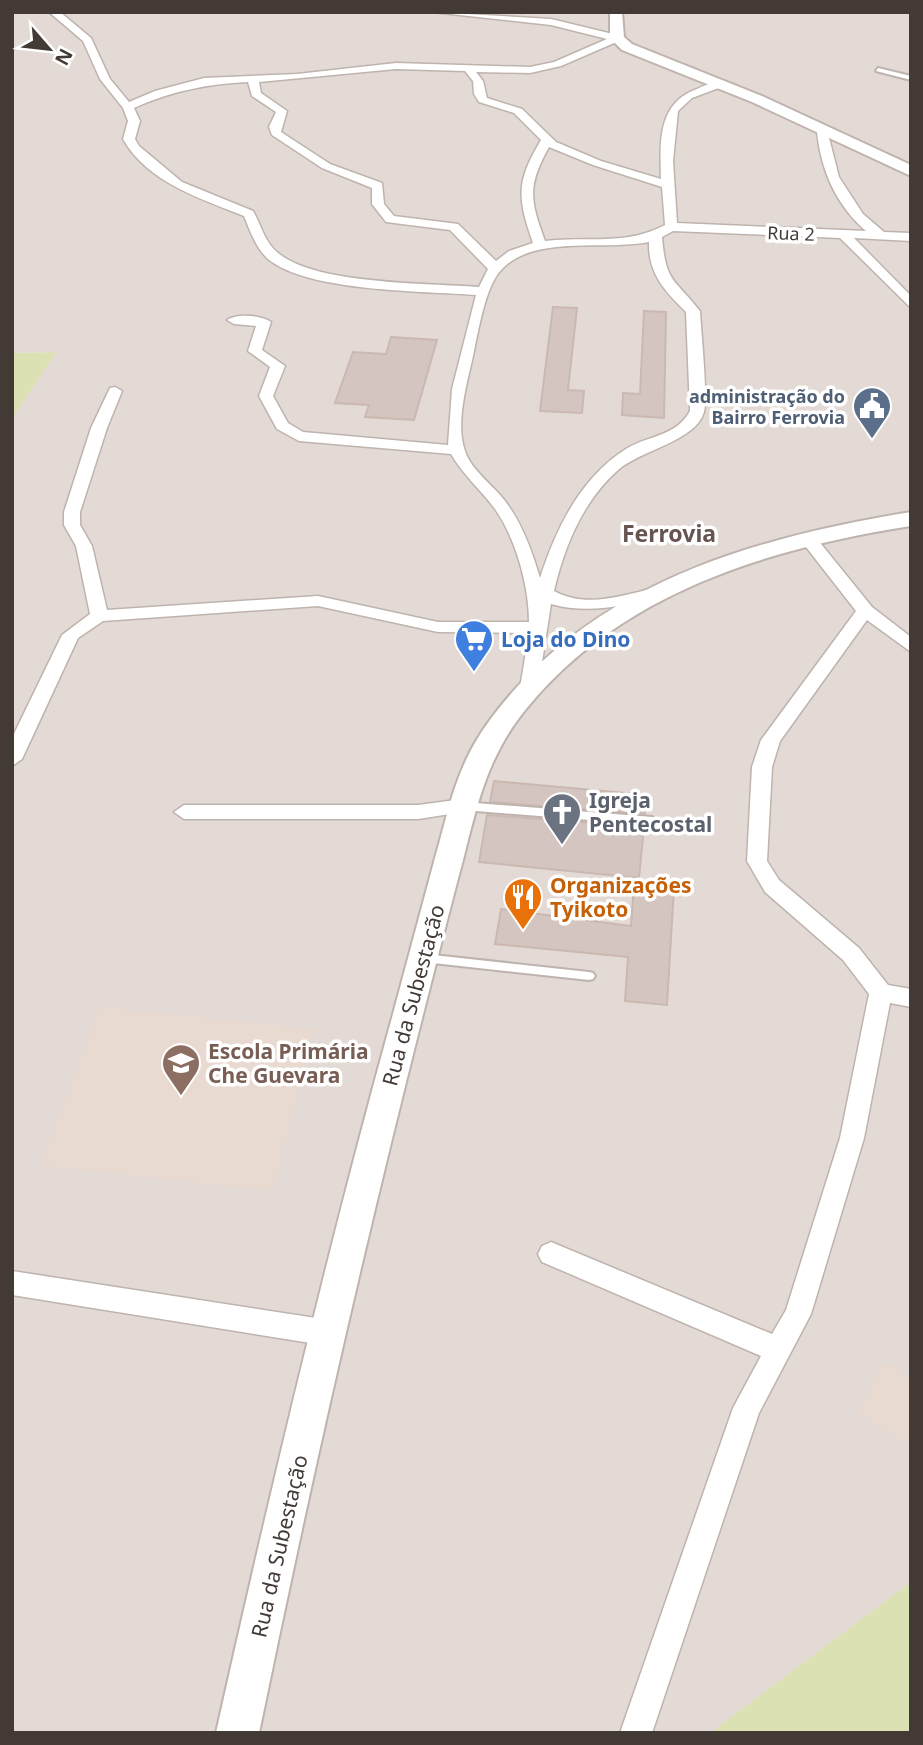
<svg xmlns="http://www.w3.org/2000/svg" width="923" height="1745" font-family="'Noto Sans',sans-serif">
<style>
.residential{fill:#e4dad5}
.education{fill:#e9dad1}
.green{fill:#dce1b3}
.building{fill:#d4c5c0;stroke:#cbb8b1;stroke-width:2}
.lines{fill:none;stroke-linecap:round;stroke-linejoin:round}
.service-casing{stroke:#beb3ad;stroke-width:4}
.minor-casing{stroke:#beb3ad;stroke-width:3}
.tertiary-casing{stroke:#beb3ad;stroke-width:4}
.service{fill:#fff;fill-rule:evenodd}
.minor{fill:#fff;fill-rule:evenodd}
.tertiary{fill:#fff;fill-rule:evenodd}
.labels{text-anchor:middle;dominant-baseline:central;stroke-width:7;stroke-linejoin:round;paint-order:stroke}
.far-street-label{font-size:18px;fill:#433a36;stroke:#fff}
.far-service-label{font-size:18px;font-weight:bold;fill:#4e5e75;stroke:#fff;text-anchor:end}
.shop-label{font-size:21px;font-weight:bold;fill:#366cbe;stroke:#fff;text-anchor:start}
.worship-label{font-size:21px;font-weight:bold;fill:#5b616d;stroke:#fff;text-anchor:start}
.food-label{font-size:21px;font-weight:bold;fill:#c56008;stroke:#fff;text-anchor:start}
.street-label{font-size:21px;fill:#433a36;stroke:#fff}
.education-label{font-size:21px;font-weight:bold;fill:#785e54;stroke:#fff;text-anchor:start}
.far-district-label{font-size:23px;font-weight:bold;fill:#65544f;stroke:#fff}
</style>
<rect width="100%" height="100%" fill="#f1eae6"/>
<path class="residential" d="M12,12H911V1733H12V419L55,352L12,353Z"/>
<path class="education" d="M100,1007L313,1029L272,1191L41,1165Z
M882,1362L911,1379V1446L859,1414Z"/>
<path class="green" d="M56,352L12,419V353Z
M911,1582V1733H710Z"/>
<path class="building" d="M553,307L577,308L568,390L584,391L582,413L540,411Z
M644,311L666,312L664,418L622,415L623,393L640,394Z
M391,337L437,340L414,420L365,417L369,405L335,403L353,352L386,354Z
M494,781L647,795L645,814L490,802Z
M487,815L644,827L639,878L479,862Z
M634,884L674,888L667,1005L625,1001L628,957L495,944L501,909L631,926Z"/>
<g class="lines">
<defs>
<path id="service" d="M878,68L911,76V80L876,71Z
M463,802L652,817L657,821L652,825L463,810L458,806Z
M424,954L589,972L593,973L595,976L593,979L589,980L424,962L420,961L418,958L420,955Z"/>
<path id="minor" d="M49,12H60L91,38L110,79L129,102L155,91L204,78L297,74L396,63L530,67L554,62L607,39L551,25L432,12L551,19L621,36V40L561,66L530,73L476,72L483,81L487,98L522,109L556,142L601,161L661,179C660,143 657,103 697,89C706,85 715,81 724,82V86L692,98L678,111L673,161L677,223L866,231C837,206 821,171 817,132L827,130L839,177L863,214L884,232L911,233V241L854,238L911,296V308L840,238L673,231L662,237C666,283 673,277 700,311C701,331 708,397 704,412C696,441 641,450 618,470C583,501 564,547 554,591C586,609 625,595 658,587L667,592L664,596C625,605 590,615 551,604L538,688L529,694L520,688L529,633L438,632L318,606L103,621L78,638L22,759L12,766V738L62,635L90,614L76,546L64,525V512L91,428L110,388L115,387L122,391L107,428L80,512V525L92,546L107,610L318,596L438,622H529C529,586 516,539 495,509C481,490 463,475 451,454L299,441L277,429L259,396L270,367L248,351L256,326L234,324L227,320C237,313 261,315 271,322L262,350L285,366L273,396L288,423L303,432L448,445L452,389L476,295C424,291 308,292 268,259C256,248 250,231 244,216C201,199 147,182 123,139L128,121L123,108L100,79L83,41ZM396,69L465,71L473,81L474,94L479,102L514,113L541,140C516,182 517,197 533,243L509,251L496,261L458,224L394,216L384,204L382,183L330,164L281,132L287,111L261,93L259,82ZM248,82L252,96L276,112L269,127L272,135L322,168L372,188V204L386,222L450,230L488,269L479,287C428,283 317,285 278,253C265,243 261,225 253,211L182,182L139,146L135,139L140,121L134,108C172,91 207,84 248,82ZM549,147L593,165L662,187L665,225C626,246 587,236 545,241C530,200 527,186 549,147ZM649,242C648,274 665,291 686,312L690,411C676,437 648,435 626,449C580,478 556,529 540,578C532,551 522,523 505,501C493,485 471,470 465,451C455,424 467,383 473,356C478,333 485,287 501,270C534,234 605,251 649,242Z
M807,533L813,534L872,607L911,637V652L867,620L780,741L772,767L767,861L779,880L859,948L888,985L911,989V1007L890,1003L864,1138L811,1314L759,1413L652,1733H620L733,1408L761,1356L542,1262L538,1254L542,1246L551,1242L772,1334L786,1310L840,1138L869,994L843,960L765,892L747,861L752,767L761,740L856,611L799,538Z
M463,799L470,801L473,806L470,811L418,819H184L174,812L184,805H418Z
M12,1271L329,1320L339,1324L343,1333L339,1342L329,1346L12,1295Z"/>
<path id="tertiary" d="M610,12H622L624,37L632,44L762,96L911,165V176L752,102L622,50L610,38Z
M911,512V526C769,548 620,593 526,709C488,755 477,804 463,860C451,904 440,948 429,991C366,1237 310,1484 259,1733H216C270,1492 327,1252 393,1014C407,962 421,910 435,858C445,824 452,788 468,756C480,731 498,708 517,687C617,576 769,535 911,512Z"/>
</defs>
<use href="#service" class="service-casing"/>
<use href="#minor" class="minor-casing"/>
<use href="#tertiary" class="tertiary-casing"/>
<use href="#service" class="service"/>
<use href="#minor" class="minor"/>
<use href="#tertiary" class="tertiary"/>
</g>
<defs>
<symbol id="civic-pin" viewBox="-11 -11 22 30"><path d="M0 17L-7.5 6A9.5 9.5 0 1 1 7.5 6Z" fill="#5c6f8a" stroke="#fff"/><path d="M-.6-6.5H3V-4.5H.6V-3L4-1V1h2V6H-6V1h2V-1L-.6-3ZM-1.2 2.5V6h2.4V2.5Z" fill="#fff"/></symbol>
<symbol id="supermarket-pin" viewBox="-11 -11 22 30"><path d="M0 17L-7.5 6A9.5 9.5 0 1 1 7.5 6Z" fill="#3f7fe0" stroke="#fff"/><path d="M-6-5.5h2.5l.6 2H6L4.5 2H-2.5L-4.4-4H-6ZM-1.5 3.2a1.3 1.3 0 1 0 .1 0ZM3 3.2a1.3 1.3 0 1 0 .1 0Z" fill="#fff"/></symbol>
<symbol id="church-pin" viewBox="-11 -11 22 30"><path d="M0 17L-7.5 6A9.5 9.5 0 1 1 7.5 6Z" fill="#6b7280" stroke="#fff"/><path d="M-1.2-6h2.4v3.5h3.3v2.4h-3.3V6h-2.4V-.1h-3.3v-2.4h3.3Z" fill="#fff"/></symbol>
<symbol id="restaurant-pin" viewBox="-11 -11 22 30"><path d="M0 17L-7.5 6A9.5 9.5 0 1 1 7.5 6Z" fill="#e8710a" stroke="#fff"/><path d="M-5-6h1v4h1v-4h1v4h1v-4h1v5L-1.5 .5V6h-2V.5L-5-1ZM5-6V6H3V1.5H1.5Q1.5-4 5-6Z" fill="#fff"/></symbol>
<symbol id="school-pin" viewBox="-11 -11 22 30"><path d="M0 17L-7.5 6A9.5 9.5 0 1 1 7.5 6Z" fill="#8d6e63" stroke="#fff"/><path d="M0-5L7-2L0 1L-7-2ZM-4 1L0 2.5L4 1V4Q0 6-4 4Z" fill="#fff"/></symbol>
</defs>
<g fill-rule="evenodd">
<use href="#civic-pin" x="850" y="384" width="44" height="60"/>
<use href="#supermarket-pin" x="452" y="617" width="44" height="60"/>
<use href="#church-pin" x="540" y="790" width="44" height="60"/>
<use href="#restaurant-pin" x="501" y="875" width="44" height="60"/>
<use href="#school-pin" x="159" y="1041" width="44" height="60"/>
</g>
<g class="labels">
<g class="far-street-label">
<text transform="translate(791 233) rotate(2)">Rua 2</text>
</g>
<g class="far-service-label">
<text x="845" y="396">administração do<tspan x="845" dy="21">Bairro Ferrovia</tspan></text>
</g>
<g class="shop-label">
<text x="501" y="639">Loja do Dino</text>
</g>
<g class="worship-label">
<text x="589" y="800">Igreja<tspan x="589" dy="24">Pentecostal</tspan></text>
</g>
<g class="food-label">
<text x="550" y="885">Organizações<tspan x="550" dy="24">Tyikoto</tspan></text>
</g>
<g class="street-label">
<text transform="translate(413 995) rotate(-75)">Rua da Subestação</text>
<text transform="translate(279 1546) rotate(-77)">Rua da Subestação</text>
</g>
<g class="education-label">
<text x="208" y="1051">Escola Primária<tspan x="208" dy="24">Che Guevara</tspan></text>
</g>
<g class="far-district-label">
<text x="669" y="533">Ferrovia</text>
</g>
</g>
<rect width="923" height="1745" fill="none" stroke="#433a36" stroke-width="28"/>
<g transform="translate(49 49) rotate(118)" stroke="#ffffff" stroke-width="5" paint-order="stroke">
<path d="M0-5L12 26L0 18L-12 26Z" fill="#433a36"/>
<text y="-10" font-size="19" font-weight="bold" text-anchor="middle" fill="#433a36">N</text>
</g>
</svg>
